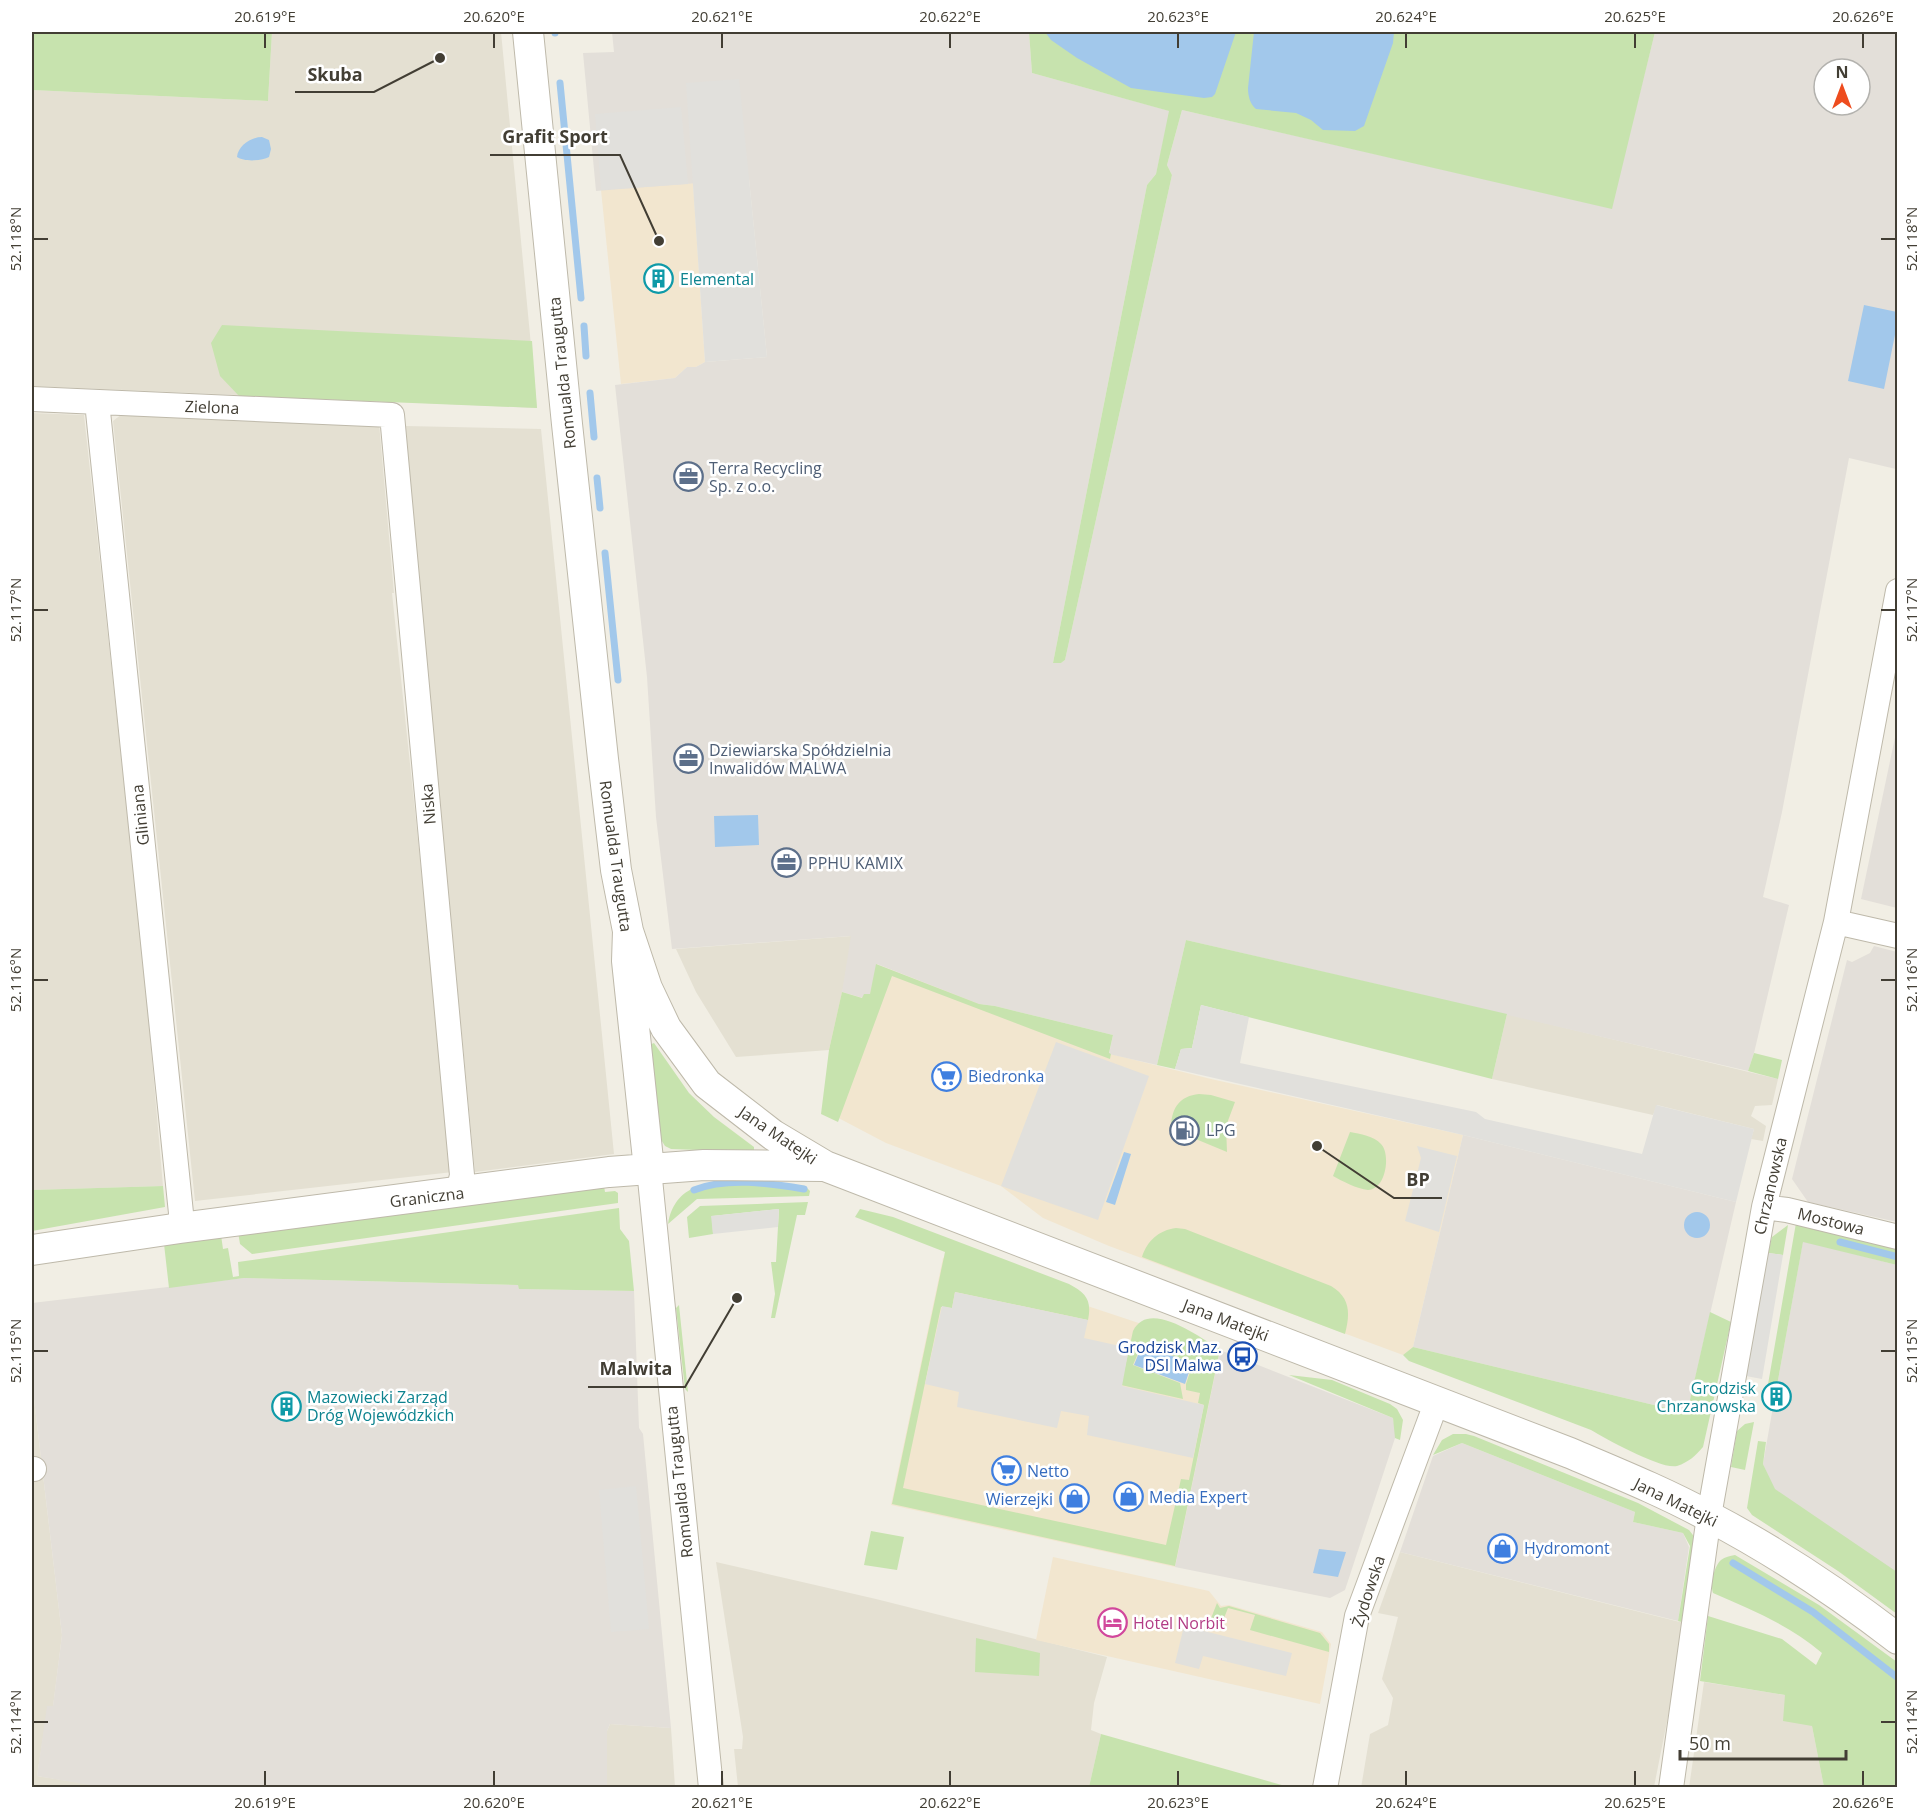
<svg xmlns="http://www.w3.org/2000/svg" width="1929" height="1819" font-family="'Open Sans',sans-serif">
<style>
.residential{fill:#e4e0d2}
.commercial{fill:#f2e6cf}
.industrial{fill:#e3dfd9;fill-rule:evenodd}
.green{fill:#c7e3ae}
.parking{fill:#e1e0dc}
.water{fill:#a2c8eb}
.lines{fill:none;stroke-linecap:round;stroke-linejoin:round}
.stream{stroke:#a2c8eb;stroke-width:7}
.minor-casing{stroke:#beb9aa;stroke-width:26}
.tertiary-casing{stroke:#beb9aa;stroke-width:32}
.minor{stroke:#fff;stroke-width:24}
.tertiary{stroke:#fff;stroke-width:30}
.ticks{fill:none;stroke:#423e34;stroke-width:2}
.labels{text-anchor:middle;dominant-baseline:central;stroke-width:5;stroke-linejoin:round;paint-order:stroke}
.culture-label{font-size:16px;fill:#0d838f;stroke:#fff;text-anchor:start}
.street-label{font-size:16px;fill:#423e34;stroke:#fff}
.service-label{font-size:16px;fill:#4e5e75;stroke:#fff;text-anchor:start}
.shop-label{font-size:16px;fill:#366cbe;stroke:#fff;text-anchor:start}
.transit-label{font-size:16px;fill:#164399;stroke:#fff;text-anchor:end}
.hotel-label{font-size:16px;fill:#b23c85;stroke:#fff;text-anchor:start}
.leader{fill:none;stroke:#423e34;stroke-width:2}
.callout-dot{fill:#423e34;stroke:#fff;stroke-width:2}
.callout-label{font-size:18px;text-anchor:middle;font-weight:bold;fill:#423e34;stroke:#fff;stroke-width:5;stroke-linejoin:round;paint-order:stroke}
.neatline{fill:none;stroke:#423e34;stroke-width:2}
.ticks-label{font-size:15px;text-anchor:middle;fill:#423e34}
</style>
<rect width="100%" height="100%" fill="#f1eee4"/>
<path class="residential" d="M272,32H501L537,408L32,386V90L268,101Z
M32,413L84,415L144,967L163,1186L32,1190Z
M122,414L379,423L394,593H392L453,1172L195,1201L113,421Z
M406,426L541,429L614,1154L475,1172L409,481Z
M852,936L843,989L829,1050L736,1057L696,992L676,949Z
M1507,1014L1778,1079L1772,1105L1755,1106L1751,1116L1766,1126L1763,1141L1751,1139L1754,1129L1657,1105L1653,1115L1492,1079Z
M32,1382L62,1635L53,1707L48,1706L37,1776L107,1787H32Z
M1400,1552L1684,1623L1675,1681L1654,1787L1361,1788L1370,1734L1388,1725L1393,1698L1382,1679L1398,1617L1378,1613Z
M716,1562L876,1599L1107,1657L1094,1703L1091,1730L1101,1734L1089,1787H738L734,1749H742L743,1737Z
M1704,1682L1785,1695L1812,1726L1824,1787L1689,1788Z
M610,1724L671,1728L675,1787L607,1788V1731Z"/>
<path class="commercial" d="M693,183L705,362L696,367H687L675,378L621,384L601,190Z
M876,964L1111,1054L1211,1079L1463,1135L1413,1347L1403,1355L1109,1246L1043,1218L1001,1186L886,1143L827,1112L838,1060L829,1050L842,992L862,998Z
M943,1258L1220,1350L1175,1567L891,1505Z
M1053,1557L1209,1591L1221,1606L1229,1605L1322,1632L1331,1644L1320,1704L1036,1640Z"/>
<path class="industrial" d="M612,32H1029L1032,73L1170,111L1156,174L1147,185L1053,663H1061L1065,660L1172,175L1167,165L1182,110L1611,208L1655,32H1897V463L1896,469L1849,458L1782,812L1763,897L1789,905L1754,1053L1748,1071L1186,940L1157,1065L1109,1054L1113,1035L995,1006L979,1004L877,964L870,994L863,998L842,992L851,936L672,949L656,817L647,677L615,385L675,378L687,367H696L705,362L767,357L749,179L596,191L583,53L614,52ZM1824,69H1860V105H1824Z
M1897,728V908L1861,899Z
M1874,946L1897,952V1222L1808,1202L1792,1179L1847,960L1852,962L1870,953Z
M1463,1135L1736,1202L1687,1413L1413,1347Z
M1803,1241L1897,1265V1573L1774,1489L1763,1464L1774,1401L1779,1402L1781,1393L1776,1391Z
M244,1278L518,1285L520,1289L634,1291L639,1428L643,1434L671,1728L610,1724L607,1731V1787L107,1788L37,1776L47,1706H53L62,1635L32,1382V1303Z
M1220,1350L1393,1418L1396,1435L1345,1590L1330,1598L1175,1567Z
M1462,1443L1635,1512L1633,1522L1683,1533L1689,1547L1678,1621L1400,1552L1433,1456Z"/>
<path class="green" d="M32,32H272L268,101L32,90Z
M1029,32H1655L1612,209L1182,110L1167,165L1172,175L1065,660L1061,663H1053L1147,185L1156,174L1169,111L1032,73Z
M222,325L532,341L537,408L239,396L220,376L211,343Z
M1186,940L1507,1014L1492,1079L1201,1005L1192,1048L1181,1049L1175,1069L1157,1065Z
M876,964L979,1004L995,1006L1113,1035L1109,1053L1111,1054L1110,1059L892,976L838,1122L821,1114L829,1050L842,992L862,998L864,994H870Z
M654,1043L689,1093L714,1117L754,1147V1152L671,1149L665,1146L660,1138L649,1045Z
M1754,1053L1782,1060L1778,1079L1748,1071Z
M1199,1094L1211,1095L1235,1102L1226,1126L1227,1152L1174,1130L1171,1126C1172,1107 1180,1096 1199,1094Z
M1350,1132C1360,1134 1374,1136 1381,1144C1391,1154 1386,1190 1368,1190C1357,1189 1342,1181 1333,1176Z
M751,1181L805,1186L810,1191L809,1196L697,1199L668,1224C676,1179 715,1182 751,1181Z
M163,1186L165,1207L32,1231V1190Z
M604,1186L605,1192L615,1191L618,1193V1203L252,1254L240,1244L238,1232Z
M808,1202L805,1215H797L775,1318H771L775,1294L771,1262H776L779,1209L712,1216L713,1234L689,1238L687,1217L700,1206Z
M619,1208L620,1229L629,1241L634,1291L519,1289L518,1285L244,1278L169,1288L164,1244L221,1235L223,1249L228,1248L233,1277L239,1276L238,1262Z
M860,1209L893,1217L1069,1284C1086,1293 1092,1300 1088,1320L955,1292L952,1308L941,1307L903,1488L1166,1545L1181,1479L1189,1480L1204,1405L1198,1403L1200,1393L1186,1390V1384L1193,1363L1142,1344L1133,1365L1180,1383L1183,1399L1121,1385L1133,1331C1149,1298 1200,1338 1220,1349L1175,1566L892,1504L945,1252L855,1217Z
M1796,1223L1897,1247V1265L1803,1242L1776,1391L1767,1390Z
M1788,1225L1783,1255L1768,1253L1772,1237Z
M1176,1228L1185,1229L1331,1286C1351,1298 1350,1314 1345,1334L1142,1257C1147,1241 1159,1230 1176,1228Z
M679,1305L688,1392L685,1389L676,1308Z
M1710,1312L1731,1322L1703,1447C1695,1456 1689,1462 1677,1466C1662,1470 1606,1439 1591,1430L1409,1361L1403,1355L1413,1347L1687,1413Z
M1289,1375L1332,1380L1390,1404L1397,1409L1403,1420L1400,1440L1395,1438L1393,1418Z
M1754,1422L1745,1470L1731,1467L1737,1431L1745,1424Z
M1453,1434H1466L1474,1436L1638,1503L1689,1530L1696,1539L1688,1624L1678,1621L1690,1546L1683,1533L1633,1522L1635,1512L1462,1443L1433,1455L1442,1440Z
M1758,1441L1766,1442L1763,1464L1775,1489L1897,1572V1614L1838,1571L1752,1515L1747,1508Z
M871,1531L904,1537L897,1570L864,1565Z
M1735,1555L1819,1605L1897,1662V1787H1824L1812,1726L1783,1721L1785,1695L1700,1681L1708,1616L1782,1639L1816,1665L1822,1653C1789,1625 1752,1610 1713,1593C1710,1584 1714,1566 1721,1560C1725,1557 1730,1556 1735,1555Z
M1217,1603L1220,1608L1229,1606L1320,1633L1329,1644V1652L1250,1630L1255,1615L1228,1608L1222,1623L1210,1621Z
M976,1638L1040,1653L1039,1676L975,1672Z
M1101,1734L1289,1787H1089Z"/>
<path class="parking" d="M739,79L767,357L705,362L686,83Z
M681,107L688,184L601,190L595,114Z
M1201,1005L1249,1017L1240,1063L1476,1112L1485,1119L1642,1154L1656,1105L1754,1129L1736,1202L1463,1135L1175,1069L1181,1049L1192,1048Z
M1056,1042L1149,1076L1098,1220L1001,1186Z
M1417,1146L1457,1156L1439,1232L1405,1221L1421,1158Z
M779,1209L778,1227L713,1234L711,1216Z
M1768,1253L1783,1255L1762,1379L1746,1376Z
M955,1292L1088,1320L1084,1338L1129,1348L1122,1386L1204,1405L1193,1458L1087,1435L1089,1416L1061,1411L1057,1428L957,1407L959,1392L925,1384L942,1306L952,1308Z
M636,1486L649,1629L611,1632L599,1490Z
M1184,1626L1292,1653L1286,1676L1203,1656L1199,1669L1175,1663Z"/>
<path class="water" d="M1045,32H1236L1215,94L1212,97L1204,98L1131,88L1077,58L1051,40Z
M1254,32H1394L1393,43L1364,126L1355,131L1323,130L1311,120L1296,113L1256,109C1250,104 1248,96 1248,88Z
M262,137L269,140L271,149L269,157C262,161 244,162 237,157C238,146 251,137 262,137Z
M1864,305L1897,312V325L1884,389L1848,381Z
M758,815L759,845L715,847L714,816Z
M1124,1152L1131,1154L1115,1205L1106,1202Z
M1684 1225a13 13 0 1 1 26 0a13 13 0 1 1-26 0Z
M1142,1345L1192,1363L1185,1384L1134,1365Z
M1319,1549L1346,1552L1338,1577L1313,1573Z"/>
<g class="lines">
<path class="stream" d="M555,32V33
M560,83L581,298
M584,326L586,356
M590,393L594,437
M597,478L600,508
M605,553L618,680
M694,1190C727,1177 769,1183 804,1189
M1840,1242L1898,1257
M1733,1563L1813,1612L1898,1678"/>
<defs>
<path id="minor" d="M32,399L392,415L462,1175L458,1193
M97,402L181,1213L180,1228
M1836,922L1898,936
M649,1169L711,1788
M1764,1207L1787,1210L1898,1237
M32,1469H34
M1325,1788L1357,1616L1437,1401
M1671,1788L1709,1516L1764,1207L1836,922L1898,591"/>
<path id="tertiary" d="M528,32L567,424L603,759L616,870L628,931L627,961L649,1169
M628,931L647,988L666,1028L707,1084L773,1135L825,1166L1570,1453C1617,1473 1664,1492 1708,1516C1775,1551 1838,1593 1898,1639
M32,1250L180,1228L609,1172L704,1165L825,1166"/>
</defs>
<use href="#minor" class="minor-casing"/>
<use href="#tertiary" class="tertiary-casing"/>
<use href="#minor" class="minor"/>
<use href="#tertiary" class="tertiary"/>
</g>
<path class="ticks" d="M265,33V48M494,33V48M722,33V48M950,33V48M1178,33V48M1406,33V48M1635,33V48M1863,33V48M33,239H48M1881,239H1896M33,610H48M1881,610H1896M33,980H48M1881,980H1896M33,1351H48M1881,1351H1896M33,1722H48M1881,1722H1896M265,1771V1786M494,1771V1786M722,1771V1786M950,1771V1786M1178,1771V1786M1406,1771V1786M1635,1771V1786M1863,1771V1786"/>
<defs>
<symbol id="building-ring" viewBox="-11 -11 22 22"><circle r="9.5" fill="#fff" stroke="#0f9aa8" stroke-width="1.5"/><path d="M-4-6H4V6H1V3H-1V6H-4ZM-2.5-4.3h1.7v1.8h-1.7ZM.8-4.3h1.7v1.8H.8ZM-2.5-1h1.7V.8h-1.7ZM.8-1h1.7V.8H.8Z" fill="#0f9aa8"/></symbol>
<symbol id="office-ring" viewBox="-11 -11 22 22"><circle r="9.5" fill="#fff" stroke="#5c6f8a" stroke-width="1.5"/><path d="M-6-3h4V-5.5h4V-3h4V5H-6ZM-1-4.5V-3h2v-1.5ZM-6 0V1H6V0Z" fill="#5c6f8a"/></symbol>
<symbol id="supermarket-ring" viewBox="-11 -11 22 22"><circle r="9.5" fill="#fff" stroke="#3f7fe0" stroke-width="1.5"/><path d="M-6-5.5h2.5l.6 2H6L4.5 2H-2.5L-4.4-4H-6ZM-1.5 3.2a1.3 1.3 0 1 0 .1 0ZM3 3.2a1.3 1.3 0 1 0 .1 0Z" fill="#3f7fe0"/></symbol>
<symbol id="fuel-ring" viewBox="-11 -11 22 22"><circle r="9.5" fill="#fff" stroke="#5c6f8a" stroke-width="1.5"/><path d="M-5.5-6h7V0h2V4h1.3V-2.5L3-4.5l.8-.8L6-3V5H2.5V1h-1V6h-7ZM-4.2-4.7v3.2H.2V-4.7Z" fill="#5c6f8a"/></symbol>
<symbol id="bus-ring" viewBox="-11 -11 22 22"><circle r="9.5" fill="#fff" stroke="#1a4fb4" stroke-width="1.5"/><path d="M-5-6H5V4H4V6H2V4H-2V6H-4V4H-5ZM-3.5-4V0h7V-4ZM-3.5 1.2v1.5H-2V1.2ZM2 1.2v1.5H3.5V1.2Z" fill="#1a4fb4"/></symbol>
<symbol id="shop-ring" viewBox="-11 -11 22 22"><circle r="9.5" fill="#fff" stroke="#3f7fe0" stroke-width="1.5"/><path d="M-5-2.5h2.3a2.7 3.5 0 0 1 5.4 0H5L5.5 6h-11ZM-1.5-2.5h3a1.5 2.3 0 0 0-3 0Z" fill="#3f7fe0"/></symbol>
<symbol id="hotel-ring" viewBox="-11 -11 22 22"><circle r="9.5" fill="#fff" stroke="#d1479c" stroke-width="1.5"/><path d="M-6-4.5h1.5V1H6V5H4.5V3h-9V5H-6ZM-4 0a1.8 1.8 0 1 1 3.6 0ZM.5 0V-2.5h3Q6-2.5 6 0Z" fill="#d1479c"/></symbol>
</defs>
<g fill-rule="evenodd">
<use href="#building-ring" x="642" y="262" width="33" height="33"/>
<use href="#office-ring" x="672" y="460" width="33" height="33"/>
<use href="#office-ring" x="672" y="742" width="33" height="33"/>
<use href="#office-ring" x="770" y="846" width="33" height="33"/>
<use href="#supermarket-ring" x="930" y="1060" width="33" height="33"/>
<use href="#fuel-ring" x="1168" y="1114" width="33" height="33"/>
<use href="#bus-ring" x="1226" y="1340" width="33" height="33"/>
<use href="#building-ring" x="1760" y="1380" width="33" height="33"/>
<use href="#building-ring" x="270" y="1390" width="33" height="33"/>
<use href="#supermarket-ring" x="990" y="1454" width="33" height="33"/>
<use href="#shop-ring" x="1112" y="1480" width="33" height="33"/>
<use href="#shop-ring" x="1058" y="1482" width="33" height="33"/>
<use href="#shop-ring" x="1486" y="1532" width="33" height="33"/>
<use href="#hotel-ring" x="1096" y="1606" width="33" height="33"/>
</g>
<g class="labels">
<g class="culture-label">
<text x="680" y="279">Elemental</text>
<text x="1756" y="1388" text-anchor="end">Grodzisk<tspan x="1756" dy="18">Chrzanowska</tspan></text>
<text x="307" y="1397">Mazowiecki Zarząd<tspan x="307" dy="18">Dróg Wojewódzkich</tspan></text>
</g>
<g class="street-label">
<text transform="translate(562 373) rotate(-96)">Romualda Traugutta</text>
<text transform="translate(212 407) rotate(2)">Zielona</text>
<text transform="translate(428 804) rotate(-95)">Niska</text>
<text transform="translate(140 815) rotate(-96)">Gliniana</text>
<text transform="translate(616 856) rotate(82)">Romualda Traugutta</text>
<text transform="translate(778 1135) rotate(34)">Jana Matejki</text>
<text transform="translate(1770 1186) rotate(-77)">Chrzanowska</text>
<text transform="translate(427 1197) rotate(-7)">Graniczna</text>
<text transform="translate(1831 1221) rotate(14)">Mostowa</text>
<text transform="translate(1226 1320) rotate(21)">Jana Matejki</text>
<text transform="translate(679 1482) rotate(-96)">Romualda Traugutta</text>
<text transform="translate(1676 1502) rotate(26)">Jana Matejki</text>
<text transform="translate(1368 1591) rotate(-72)">Żydowska</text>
</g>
<g class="service-label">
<text x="709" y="468">Terra Recycling<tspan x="709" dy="18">Sp. z o.o.</tspan></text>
<text x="709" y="750">Dziewiarska Spółdzielnia<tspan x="709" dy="18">Inwalidów MALWA</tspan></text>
<text x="808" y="863">PPHU KAMIX</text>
<text x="1206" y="1130">LPG</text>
</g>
<g class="shop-label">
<text x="968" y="1076">Biedronka</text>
<text x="1027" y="1471">Netto</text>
<text x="1149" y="1497">Media Expert</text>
<text x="1053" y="1499" text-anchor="end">Wierzejki</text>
<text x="1524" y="1548">Hydromont</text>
</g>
<g class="transit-label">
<text x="1222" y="1347">Grodzisk Maz.<tspan x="1222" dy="18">DSI Malwa</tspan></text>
</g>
<g class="hotel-label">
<text x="1133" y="1623">Hotel Norbit</text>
</g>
</g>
<path class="leader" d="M440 58L374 92H295M659 241L620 155H490M1317 1146L1394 1198H1442M737 1298L685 1387H588"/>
<g class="callout-dot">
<circle cx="440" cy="58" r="6"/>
<circle cx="659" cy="241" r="6"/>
<circle cx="1317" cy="1146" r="6"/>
<circle cx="737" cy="1298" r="6"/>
</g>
<g class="callout-label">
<text x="335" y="81">Skuba</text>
<text x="555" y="143">Grafit Sport</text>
<text x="1418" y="1186">BP</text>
<text x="636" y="1375">Malwita</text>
</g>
<rect width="1929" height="1819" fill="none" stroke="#ffffff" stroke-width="66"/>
<g transform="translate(1842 87)"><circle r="28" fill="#ffffff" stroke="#b3b2ae" stroke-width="1.5"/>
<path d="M0-4.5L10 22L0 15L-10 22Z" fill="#ee4c1e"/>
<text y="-9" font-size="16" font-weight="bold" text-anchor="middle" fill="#423e34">N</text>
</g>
<path d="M1680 1750v9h166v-9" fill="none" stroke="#423e34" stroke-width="3"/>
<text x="1689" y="1750" font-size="18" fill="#423e34" stroke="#ffffff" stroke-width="4.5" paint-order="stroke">50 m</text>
<rect x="33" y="33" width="1863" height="1753" class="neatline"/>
<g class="ticks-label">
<text x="265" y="22">20.619°E</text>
<text x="494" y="22">20.620°E</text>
<text x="722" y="22">20.621°E</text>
<text x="950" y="22">20.622°E</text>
<text x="1178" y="22">20.623°E</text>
<text x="1406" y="22">20.624°E</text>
<text x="1635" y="22">20.625°E</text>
<text x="1863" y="22">20.626°E</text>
<text transform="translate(16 239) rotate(-90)" y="5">52.118°N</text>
<text transform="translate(1912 239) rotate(-90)" y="5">52.118°N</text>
<text transform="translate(16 610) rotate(-90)" y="5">52.117°N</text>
<text transform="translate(1912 610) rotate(-90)" y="5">52.117°N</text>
<text transform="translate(16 980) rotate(-90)" y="5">52.116°N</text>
<text transform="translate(1912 980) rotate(-90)" y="5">52.116°N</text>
<text transform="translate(16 1351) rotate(-90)" y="5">52.115°N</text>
<text transform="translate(1912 1351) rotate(-90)" y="5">52.115°N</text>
<text transform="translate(16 1722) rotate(-90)" y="5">52.114°N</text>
<text transform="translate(1912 1722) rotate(-90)" y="5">52.114°N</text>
<text x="265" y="1808">20.619°E</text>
<text x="494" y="1808">20.620°E</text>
<text x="722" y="1808">20.621°E</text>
<text x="950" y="1808">20.622°E</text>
<text x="1178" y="1808">20.623°E</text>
<text x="1406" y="1808">20.624°E</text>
<text x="1635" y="1808">20.625°E</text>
<text x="1863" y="1808">20.626°E</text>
</g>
</svg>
